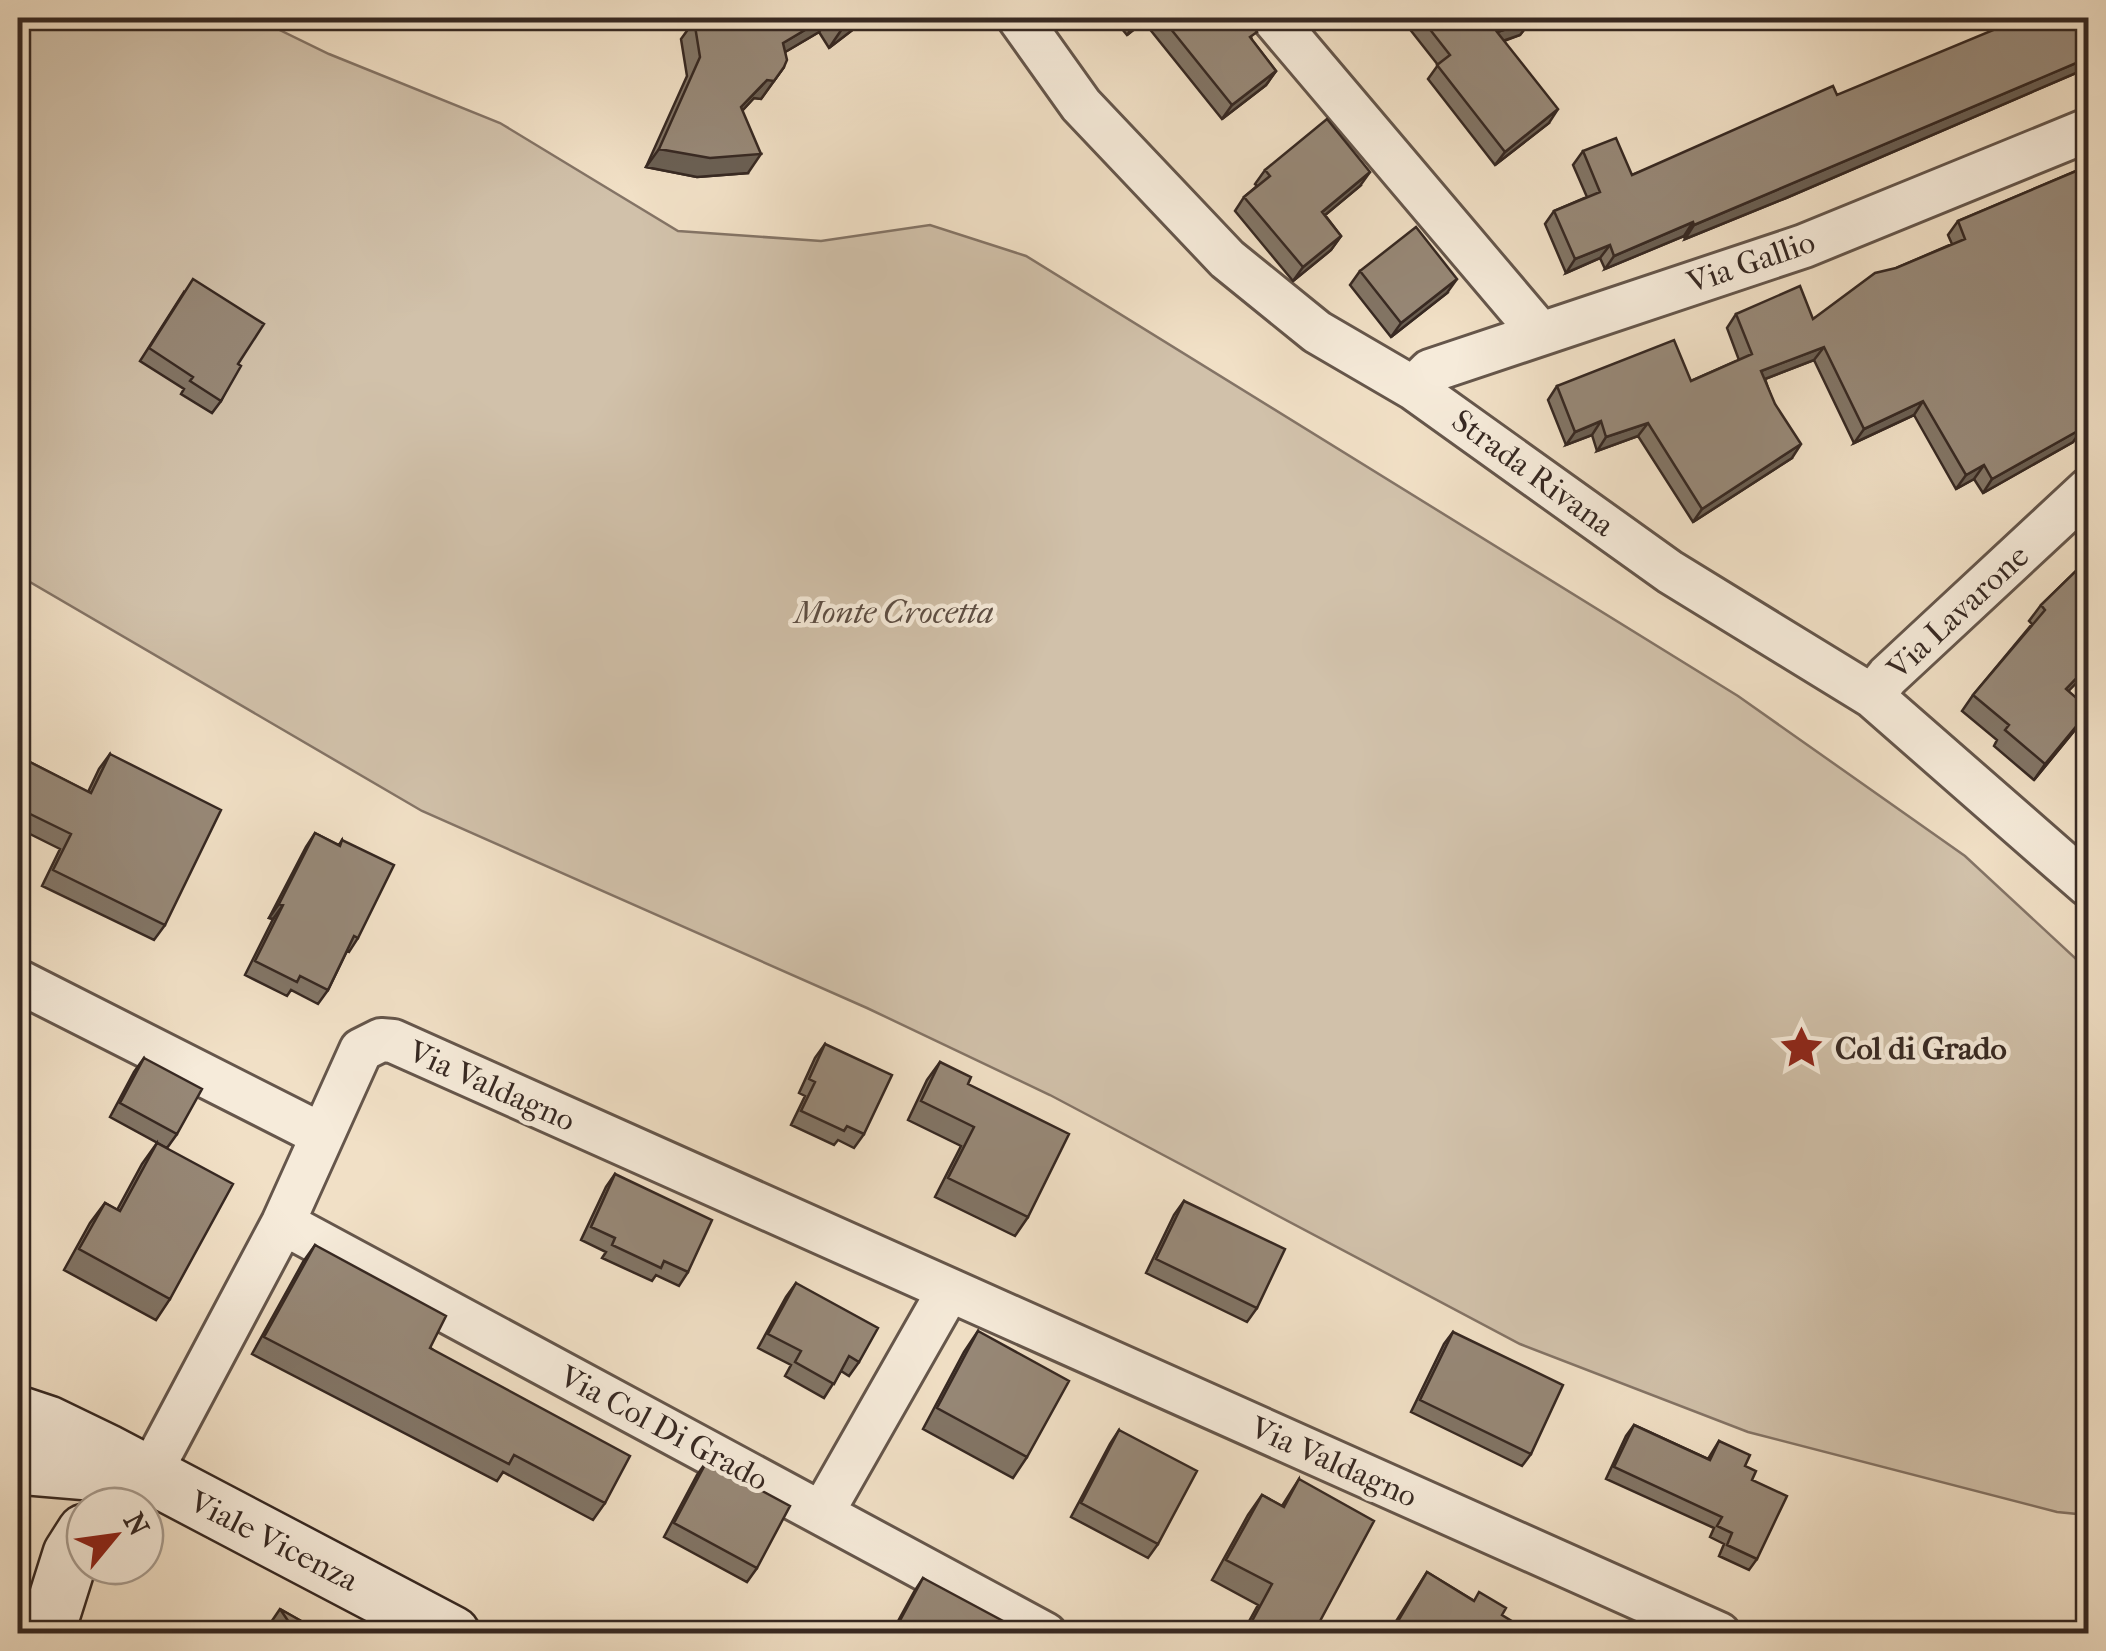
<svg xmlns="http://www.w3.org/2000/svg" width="2106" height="1651" font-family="'IM FELL French Canon',serif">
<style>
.green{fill:#d1c1aa;stroke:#847466;stroke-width:2.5}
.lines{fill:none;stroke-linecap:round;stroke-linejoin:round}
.street-casing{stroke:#65564b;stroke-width:48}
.secondary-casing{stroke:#362822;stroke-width:60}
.street{stroke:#f6ebda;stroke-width:42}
.secondary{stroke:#f6ebda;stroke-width:55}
.wall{fill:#827566;stroke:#362822;stroke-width:2.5}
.shaded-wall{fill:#6a5f53;stroke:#362822;stroke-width:2.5}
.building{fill:#978877;stroke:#362822;stroke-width:2.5}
.labels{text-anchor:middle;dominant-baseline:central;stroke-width:9;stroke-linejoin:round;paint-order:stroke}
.street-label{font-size:32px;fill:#362822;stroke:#f6ebda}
.park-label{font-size:32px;font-style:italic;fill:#5d4e44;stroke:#f6ebda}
.poi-label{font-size:32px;font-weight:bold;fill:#362822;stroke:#f6ebda;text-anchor:start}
</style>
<rect width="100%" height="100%" fill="#f1e0c6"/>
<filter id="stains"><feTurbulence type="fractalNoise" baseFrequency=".002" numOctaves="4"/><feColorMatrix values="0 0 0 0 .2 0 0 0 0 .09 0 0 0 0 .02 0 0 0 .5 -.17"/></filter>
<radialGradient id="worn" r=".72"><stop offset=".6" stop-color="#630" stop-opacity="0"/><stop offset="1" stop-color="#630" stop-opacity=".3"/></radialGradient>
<path class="green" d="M18,18H255L329,54L500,123L678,231L821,241L930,225L1026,256L1738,696L1965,856L2088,970V1515L2057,1512L1748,1432L1520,1344L1050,1095L867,1008L422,811L18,575Z"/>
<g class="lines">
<defs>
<path id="street" d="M1019,18L1081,105L1227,259L1317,332L1413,388L1670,572L1872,696L2088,885
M1273,18L1540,333
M1413,388L1430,371L1804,246L2088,130
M1872,696L1888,676L2088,490
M18,981L322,1135
M283,1223L1045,1634
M148,1477L283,1223L361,1050L381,1040L393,1041L1719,1634
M822,1513L949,1290"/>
<path id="secondary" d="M18,1414L48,1424L108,1453L452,1634
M18,1466L125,1475
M53,1611L71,1554L85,1532"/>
</defs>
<use href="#street" class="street-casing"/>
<use href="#secondary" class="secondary-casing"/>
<use href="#street" class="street"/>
<use href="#secondary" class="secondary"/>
</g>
<path class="wall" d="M685,18H868L829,48L819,32L785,52L784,67L771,85L761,99L754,98L742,111L748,173L697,177L646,167L687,76L681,39L689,28Z
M1113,18H1245L1252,40L1276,71L1266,85L1222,119L1144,22L1127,35Z
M1401,18H1526L1530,22L1520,35L1504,41L1549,123L1495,165L1428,79L1438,65Z
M2083,70L1786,198L1685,239L1684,236L1605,269L1600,258L1566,273L1545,224L1554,211L1587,197L1573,165L1583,151L1632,175L1837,95Z
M2088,166V421L2082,425L2073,442L1983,493L1974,479L1956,489L1914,415L1854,443L1814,360L1765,379L1792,458L1693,522L1638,436L1597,451L1592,435L1566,445L1548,400L1557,386L1691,381L1739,360L1727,328L1736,314L1813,319L1896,268L1952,244L1948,235L1958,221Z
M1265,170L1360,186L1325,215L1341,236L1331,250L1293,281L1235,211L1244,197L1257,186L1255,184Z
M1360,271L1447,293L1391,337L1350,285Z
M184,292L238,364L221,401L212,413L181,394L184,389L140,361Z
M2083,564L2068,691L2079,725L2034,780L1994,746L1997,740L1962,711L1973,695L2032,624L2029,621L2041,605Z
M110,754L165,925L154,940L42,886L60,849L18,828V756L88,792L99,769Z
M315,833L339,845L342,840L358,938L349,952L347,951L328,990L318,1004L291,990L287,996L245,975L273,919L269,918L306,847Z
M825,1044L864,1134L854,1148L838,1140L834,1145L791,1125L805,1096L799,1093L815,1058Z
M144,1058L177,1134L167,1148L110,1117L134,1072Z
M940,1062L968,1084L1028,1217L1015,1236L935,1197L961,1146L908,1120L927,1080Z
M157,1143L170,1299L156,1320L64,1270L90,1223L105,1203L117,1210L142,1164Z
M615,1174L688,1272L679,1286L656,1275L652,1281L602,1258L606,1252L581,1240L606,1187Z
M1184,1201L1257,1308L1247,1322L1146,1273L1174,1215Z
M315,1245L605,1503L593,1520L503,1472L497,1481L252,1354L303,1262Z
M796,1283L859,1362L849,1376L841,1371L824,1398L785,1376L791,1365L758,1348L786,1297Z
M978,1331L1027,1457L1013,1478L923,1429L964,1352Z
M1453,1332L1531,1454L1522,1466L1411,1412L1444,1344Z
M1634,1425L1708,1459L1719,1441L1745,1466L1752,1480L1757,1559L1749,1570L1719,1556L1724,1544L1710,1537L1714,1528L1606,1479L1626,1436Z
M1119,1430L1158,1544L1148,1558L1071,1517L1110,1444Z
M707,1461L757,1568L747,1582L664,1537L697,1475Z
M1299,1479L1313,1634H1242L1258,1605L1212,1580L1248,1515L1262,1495L1282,1506Z
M1427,1572L1473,1600L1533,1634H1388Z
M923,1578L996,1634H891L914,1592Z
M280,1609L324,1634H263Z"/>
<path class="shaded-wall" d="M825,18H829L819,32L770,61L783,43Z
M857,18H868L829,48L842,29Z
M1141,18H1147L1127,35L1137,21Z
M1530,22L1520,35L1488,46L1497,32Z
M2088,58V62L2083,70L1786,198L1685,239L1694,225Z
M784,67L761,99L754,98L728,126L741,107L767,80Z
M1276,71L1266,85L1222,119L1232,105Z
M1558,109L1549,123L1495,165L1505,152Z
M659,149L761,154L748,173L697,177L646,167Z
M1370,172L1360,186L1312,226L1322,212Z
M1693,222L1684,236L1605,269L1614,256Z
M1341,236L1331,250L1293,281L1303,267Z
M1610,245L1600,258L1566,273L1575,259Z
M1457,279L1447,293L1391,337L1401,323Z
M1824,347L1814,360L1752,384L1761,371Z
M1923,401L1914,415L1854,443L1864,429Z
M2088,413V421L2070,432L2079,418Z
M1601,421L1592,435L1566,445L1575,432Z
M1648,423L1638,436L1597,451L1606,437Z
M2083,428L2073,442L1983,493L1992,479Z
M1801,444L1792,458L1693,522L1702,509Z
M1984,465L1974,479L1956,489L1966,475Z
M2088,666V671L2055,705L2066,689Z
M2088,712L2079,725L2034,780L2045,764Z
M279,904L283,905L273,919L269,918Z"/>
<path class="building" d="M705,18H825L783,43L787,60L784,67L774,81L767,80L741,107L761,154L710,158L659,149L700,57L694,20H706Z
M835,18H857L842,29Z
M1162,18H1245L1257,32L1250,37L1276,71L1232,105Z
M1421,18H1526L1530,22L1497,32L1558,109L1505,152L1437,65L1450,55Z
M2022,18H2076L2088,47V58L1694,225L1693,222L1614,256L1610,245L1575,259L1554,211L1600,192L1583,151L1616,138L1632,175L1833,86L1837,95Z
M1327,119L1370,172L1322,212L1341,236L1303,267L1244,197L1270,176L1265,170Z
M2088,166V413L2079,418L2083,428L1992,479L1984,465L1966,475L1923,401L1864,429L1824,347L1761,371L1775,404L1801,444L1702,509L1648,423L1606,437L1601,421L1575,432L1557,386L1674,340L1691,381L1752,354L1736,314L1800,286L1813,319L1875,273L1896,268L1965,239L1958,221Z
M1416,227L1457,279L1401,323L1360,271Z
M193,279L264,324L238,364L241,366L221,401L190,381L193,377L149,348Z
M2083,564L2088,570V666L2066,689L2088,708V712L2045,764L2005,730L2009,725L1973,695L2045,610L2041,605Z
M18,659L27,663L18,681Z
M110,754L221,810L165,925L53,870L71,834L18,808V756L91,793Z
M315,833L340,846L342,840L394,865L358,938L354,936L328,990L300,976L297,982L255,961L283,905L279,904Z
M825,1044L892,1075L864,1134L847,1126L844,1131L801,1111L815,1082L809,1079Z
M144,1058L202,1089L177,1134L120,1103Z
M940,1062L971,1077L968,1084L1069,1134L1028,1217L948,1178L974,1127L921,1101Z
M157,1143L233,1184L170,1299L79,1249L105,1203L120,1211Z
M615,1174L712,1220L688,1272L664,1261L661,1268L612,1245L615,1238L591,1227Z
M1184,1201L1285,1249L1257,1308L1156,1259Z
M315,1245L446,1316L430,1348L630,1456L605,1503L514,1455L509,1464L264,1337Z
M796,1283L878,1328L859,1362L849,1356L834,1384L795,1362L801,1351L768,1334Z
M978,1331L1069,1381L1027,1457L937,1408Z
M1453,1332L1563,1385L1531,1454L1420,1400Z
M1634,1425L1710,1460L1719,1441L1750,1455L1745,1466L1756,1471L1752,1480L1787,1496L1757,1559L1727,1545L1732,1533L1717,1526L1722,1517L1614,1467Z
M1119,1430L1197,1471L1158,1544L1081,1503Z
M707,1461L790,1506L757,1568L674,1523Z
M1299,1479L1374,1521L1313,1634H1245L1272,1584L1226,1560L1262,1495L1284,1507Z
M1427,1572L1474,1601L1479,1592L1506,1608L1502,1615L1533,1634H1392L1391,1633Z
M923,1578L1003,1621L996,1634H906L896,1628Z
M280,1609L324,1634H297Z
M1594,1622L1616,1634H1588Z"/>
<defs>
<symbol id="sight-bare" viewBox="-9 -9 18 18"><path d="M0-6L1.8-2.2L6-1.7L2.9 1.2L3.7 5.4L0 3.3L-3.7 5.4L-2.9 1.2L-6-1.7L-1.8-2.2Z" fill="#8f2418" stroke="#f6ebda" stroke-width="2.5" paint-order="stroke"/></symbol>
</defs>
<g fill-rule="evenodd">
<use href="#sight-bare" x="1770" y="1016" width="63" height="63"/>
</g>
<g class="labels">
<g class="street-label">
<text transform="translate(1751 262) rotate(-19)">Via Gallio</text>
<text transform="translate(1533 473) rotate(36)">Strada Rivana</text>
<text transform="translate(1958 612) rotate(-43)">Via Lavarone</text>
<text transform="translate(492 1086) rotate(24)">Via Valdagno</text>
<text transform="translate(664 1428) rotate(28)">Via Col Di Grado</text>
<text transform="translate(1334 1462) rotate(24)">Via Valdagno</text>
<text transform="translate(274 1541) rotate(27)">Viale Vicenza</text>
</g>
<g class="park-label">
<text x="894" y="612">Monte Crocetta</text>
</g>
<g class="poi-label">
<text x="1835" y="1048">Col di Grado</text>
</g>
</g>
<rect width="2106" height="1651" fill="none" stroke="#f1e0c6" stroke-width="60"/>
<rect x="20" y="20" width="2066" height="1611" fill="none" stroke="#362822" stroke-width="5"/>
<rect x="30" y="30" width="2046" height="1591" fill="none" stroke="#362822" stroke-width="2.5"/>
<g transform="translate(115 1536) rotate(61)"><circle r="48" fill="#f6ebda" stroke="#a99d90" stroke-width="2.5"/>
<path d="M0-8L18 38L0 25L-18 38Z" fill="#8f2418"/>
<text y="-15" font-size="28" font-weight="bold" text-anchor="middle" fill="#362822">N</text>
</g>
<rect width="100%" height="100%" filter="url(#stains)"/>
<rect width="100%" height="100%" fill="url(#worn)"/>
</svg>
